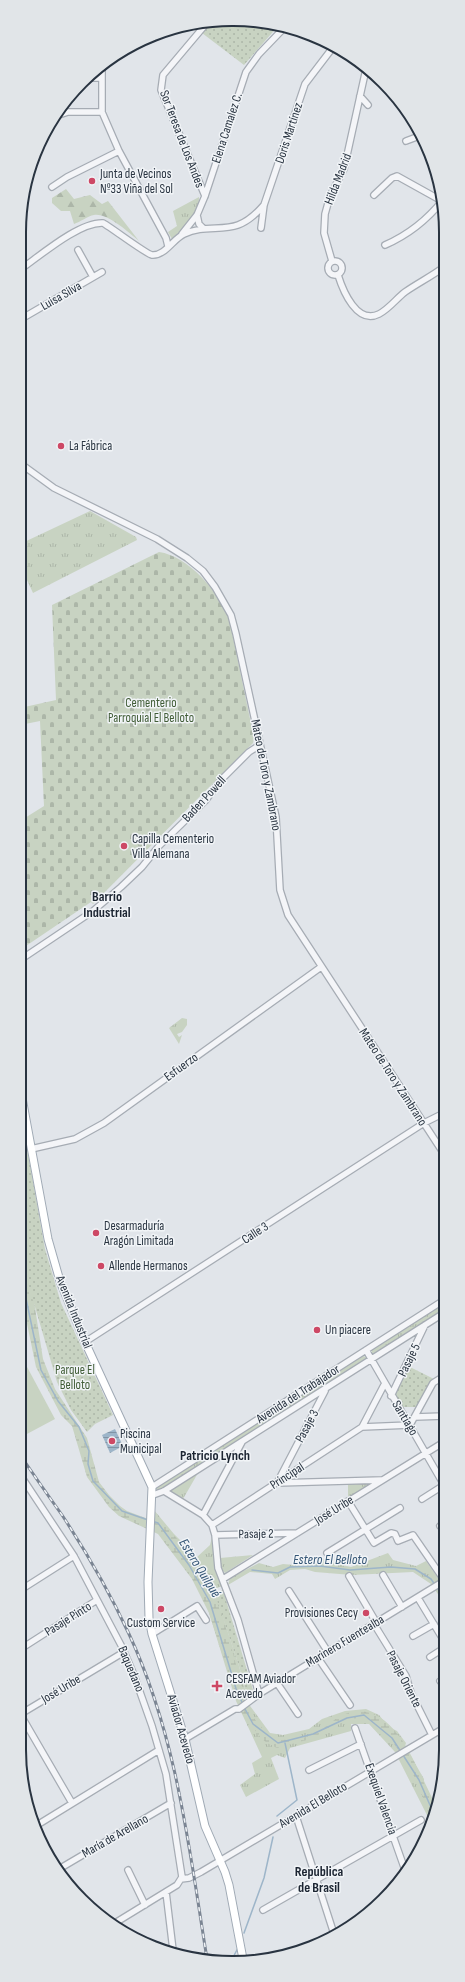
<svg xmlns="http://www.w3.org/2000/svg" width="465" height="1982" font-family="'Sofia Sans Condensed',sans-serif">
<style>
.grass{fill:url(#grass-tufts)}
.forest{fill:url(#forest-firs)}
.wetland{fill:url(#wetland-marsh)}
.cemetery{fill:url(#cemetery-stones)}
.park{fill:url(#park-dots)}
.garden{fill:#c8d3c2}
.water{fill:url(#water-rules)}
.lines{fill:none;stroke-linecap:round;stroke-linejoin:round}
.stream{stroke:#9db5c9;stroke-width:1.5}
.minor-casing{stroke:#a6acb4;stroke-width:8}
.major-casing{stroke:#a0aab5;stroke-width:9}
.minor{stroke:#f4f5f8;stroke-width:5.5}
.major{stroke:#fff;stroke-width:7}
.rail-casing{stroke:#7b8593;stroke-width:3}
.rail{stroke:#f1f4f7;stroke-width:1.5;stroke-dasharray:4.5;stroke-linecap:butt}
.poi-dot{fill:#cd4865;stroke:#f1f4f7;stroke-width:1.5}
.labels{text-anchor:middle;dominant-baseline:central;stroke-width:3;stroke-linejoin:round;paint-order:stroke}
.street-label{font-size:13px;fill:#293441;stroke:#f1f4f7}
.poi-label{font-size:13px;fill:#293441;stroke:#f1f4f7;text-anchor:start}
.park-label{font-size:13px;fill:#415d37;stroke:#f1f4f7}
.neighbourhood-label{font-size:14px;font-weight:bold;fill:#1c2532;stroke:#f1f4f7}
.water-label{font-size:14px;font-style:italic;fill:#345575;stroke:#f1f4f7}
.rim{fill:none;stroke:#293441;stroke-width:2}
</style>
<defs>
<pattern id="grass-tufts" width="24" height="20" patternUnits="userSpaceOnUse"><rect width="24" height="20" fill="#c8d3c2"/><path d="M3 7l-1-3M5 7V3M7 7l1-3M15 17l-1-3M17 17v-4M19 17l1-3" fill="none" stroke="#acb6a8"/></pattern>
<pattern id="forest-firs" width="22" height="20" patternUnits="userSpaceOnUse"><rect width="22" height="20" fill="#c8d3c2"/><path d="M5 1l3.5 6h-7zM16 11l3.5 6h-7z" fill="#acb6a8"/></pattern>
<pattern id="wetland-marsh" width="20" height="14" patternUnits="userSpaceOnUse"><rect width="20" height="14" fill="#c8d3c2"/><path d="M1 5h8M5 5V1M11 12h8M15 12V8" fill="none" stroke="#acb6a8"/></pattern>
<pattern id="cemetery-stones" width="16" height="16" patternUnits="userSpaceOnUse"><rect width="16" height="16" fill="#c8d3c2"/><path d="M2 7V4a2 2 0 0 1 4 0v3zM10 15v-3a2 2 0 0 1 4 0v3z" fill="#acb6a8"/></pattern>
<pattern id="park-dots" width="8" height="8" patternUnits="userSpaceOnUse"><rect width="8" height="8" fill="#c8d3c2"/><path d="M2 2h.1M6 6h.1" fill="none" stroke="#acb6a8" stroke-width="1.8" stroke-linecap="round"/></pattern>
<pattern id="water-rules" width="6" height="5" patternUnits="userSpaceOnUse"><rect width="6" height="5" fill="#9db5c9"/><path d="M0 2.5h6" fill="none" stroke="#8094a5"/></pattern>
</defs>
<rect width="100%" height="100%" fill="#e1e5ea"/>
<path class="grass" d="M199,197C200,213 182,230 172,239L168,232L177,226L173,211Z
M90,511L136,537L137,540L33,593L20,565V544Z
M182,1018L187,1019V1025L182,1032L177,1034L179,1037L182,1035L179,1044L169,1028Z
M444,1304V1310L375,1355L371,1354L372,1350Z
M363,1356L366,1357V1360L159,1491H156L157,1487Z
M198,1473L183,1499L170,1491Z
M348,1483H372L350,1497L348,1496Z
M154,1510L174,1534L197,1557L210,1545L212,1537L214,1541V1567L224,1585L215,1589V1593L239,1666L246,1693L245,1699L270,1733L283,1735L309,1729L322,1719L345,1711L366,1709L379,1715L389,1727L397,1731L406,1743L405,1746L424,1779V1781L435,1804L430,1821L395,1752L369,1724H351V1731L290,1748L285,1758L277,1755L271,1758L279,1779L246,1797L240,1785L255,1774L252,1763L262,1757L236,1701L203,1593L154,1525Z
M388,1553L393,1560L416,1566L426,1561L440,1581L439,1584L444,1588V1603L431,1584L413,1572L352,1575L315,1572L305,1569L290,1570L275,1579L272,1574L250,1572L228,1585L230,1578L259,1563L273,1567L283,1564L305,1566L320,1556L328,1562L351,1567Z
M253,1555L225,1573L221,1569L220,1558Z"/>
<path class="forest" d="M66,189L74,199L90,195L102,204L108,201L139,241C129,233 108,213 94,215C88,216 80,222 74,224L70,211H61L52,203V198Z"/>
<path class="wetland" d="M20,1255L33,1295L43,1359L55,1389L87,1438L99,1482L109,1495L120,1506L127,1511L164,1525L180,1542L202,1569L222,1614L243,1690L244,1704L246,1708C254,1718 266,1736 279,1739C290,1742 311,1737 320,1731C326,1727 331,1722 337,1718C391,1687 419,1771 434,1808L430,1818L419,1786L405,1759L385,1732L375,1724L359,1718L349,1719L310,1739L277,1748L267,1743L261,1738L241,1712L209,1613L192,1579L158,1534L119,1516L109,1507L87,1477L72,1426L61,1415L36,1367L20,1290Z"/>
<path class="cemetery" d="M159,552C188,556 219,592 229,618L254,738L253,743L93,904L91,902L20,950V821L44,806L40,721L20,725V708L56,700L52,605Z"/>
<path class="park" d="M261,21L278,26L244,65L202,33L210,24Z
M20,1109L45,1249L61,1303L113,1415L95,1424L87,1432L71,1410L57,1382L23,1266L20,1260Z
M408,1366L434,1379L417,1407H403L394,1394Z
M223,1590L253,1690L245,1699L246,1692L239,1666L215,1594Z"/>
<path class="garden" d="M19,1352L55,1419L25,1435L19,1423Z"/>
<path class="water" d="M115,1429L123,1446L110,1453L102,1435Z"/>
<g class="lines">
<path class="stream" d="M20,1279L24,1289L41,1370L58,1401L79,1427L89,1451L88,1464L93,1481L122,1511L148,1520
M152,1521L158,1523L189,1565L210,1602L237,1692L243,1704
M252,1570L278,1573L290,1567L320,1566L350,1570L391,1567L415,1569L431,1579L444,1598
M244,1707L253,1724L278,1743L313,1734L347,1718L364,1715L392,1738L401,1752
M403,1755L419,1780L433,1812
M277,1816L297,1800L285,1743
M244,1933L264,1878L273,1837
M231,1961L238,1948"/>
<defs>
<path id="minor" d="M102,64V112L119,151L166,238L168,246
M90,78H102
M360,96L368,105
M392,96L393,95
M56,116L68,112H102
M406,141L422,135
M52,187L67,177L119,151
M374,195L392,178L397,176L442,201
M205,196L161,90L163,75L206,24
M197,215L199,224L203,228
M261,228L264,205L305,84L334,46
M182,234L197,215L205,196L246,72L259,54L284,28
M385,245C408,235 427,220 443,200
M78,250L93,277
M328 268a7 7 0 1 1 14 0a7 7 0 1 1-14 0Z
M332,261L324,233L325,214L330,196L344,169L366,69
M21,269C41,255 79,222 103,223C112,228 146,254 152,255C165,256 173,239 184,234C203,225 222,231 238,225C249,221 257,213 264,205
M338,275C343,291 357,325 379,314C389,309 397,298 405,292C418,283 432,276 444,267
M21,319L102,272
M21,464L54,488L157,539L187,558L203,571L215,587L231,615L236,634L276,817L280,890L288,915L444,1154
M20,960L93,911L121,887L142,867L159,846L205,801L221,780L249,752L260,745
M31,1149L75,1139L104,1123L321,967
M85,1342L424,1123L444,1113
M366,1350L444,1485
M325,1391L277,1483L382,1480
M391,1396L425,1325
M415,1417L444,1416
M362,1427L410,1425L433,1383L444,1376
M19,1473L74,1556L122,1647L134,1675L152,1726L166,1774L182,1877L177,1885L115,1923
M152,1487L444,1300
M164,1491L203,1515L212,1525L215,1535L218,1568L238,1620L259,1694
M153,1495L164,1491L444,1313
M422,1499L444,1485
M348,1501L374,1543L391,1533L395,1534L398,1541L413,1535L444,1580
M203,1515L242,1442
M212,1525L362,1427L385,1383
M440,1526L444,1523
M215,1535L297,1533
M327,1553L400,1508
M383,1575L402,1607
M349,1576L376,1622
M223,1579L444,1442
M19,1591L74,1556
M289,1591L328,1652
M418,1598L444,1641
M374,1624L406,1676L411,1693L432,1735
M152,1634L197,1606L206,1620
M413,1636L434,1624
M19,1650L97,1600
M430,1657L444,1648
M318,1658L350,1705
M440,1681L444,1679
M277,1683L298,1714
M19,1712L72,1803
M19,1715L124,1652
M355,1728L405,1870
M185,1739L235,1709H239L259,1694L444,1581
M309,1770L361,1744
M296,1816L334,1934
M34,1827L159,1750
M59,1869L171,1803
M128,1870L145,1905
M181,1879L189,1878L201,1872L444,1728
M166,1892L173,1950
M263,1910L421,1820"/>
<path id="major" d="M20,1087L48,1239L60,1281L85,1342L152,1487L148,1582L149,1618L152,1634L185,1739L205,1826L225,1872L229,1885L243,1959"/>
</defs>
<use href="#minor" class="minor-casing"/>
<use href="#major" class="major-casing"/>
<use href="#minor" class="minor"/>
<use href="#major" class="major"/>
<defs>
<path id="rail" d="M19,1453C33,1474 47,1494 62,1515C87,1553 110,1593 129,1634C177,1737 189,1848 207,1959"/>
</defs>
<use href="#rail" class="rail-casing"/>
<use href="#rail" class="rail"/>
</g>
<g class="poi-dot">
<circle cx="92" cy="181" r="4"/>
<circle cx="61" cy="446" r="4"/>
<circle cx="124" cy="846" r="4"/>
<circle cx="96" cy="1233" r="4"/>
<circle cx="101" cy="1266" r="4"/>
<circle cx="317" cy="1330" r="4"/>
<circle cx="112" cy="1441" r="4"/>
<circle cx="161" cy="1609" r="4"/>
<circle cx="366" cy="1613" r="4"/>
<path d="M215 1680h4v4h4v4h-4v4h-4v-4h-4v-4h4z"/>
</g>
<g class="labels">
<g class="street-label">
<text transform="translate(227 128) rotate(-72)">Elena Camalez C.</text>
<text transform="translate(289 133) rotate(-72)">Doris Martínez</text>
<text transform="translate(182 139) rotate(69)">Sor Teresa de Los Andes</text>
<text transform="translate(338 179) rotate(-69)">Hilda Madrid</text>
<text transform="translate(61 296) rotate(-30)">Luisa Silva</text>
<text transform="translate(266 775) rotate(79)">Mateo de Toro y Zambrano</text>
<text transform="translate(204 799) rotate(-47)">Baden Powell</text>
<text transform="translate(181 1067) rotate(-36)">Esfuerzo</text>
<text transform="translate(393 1077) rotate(57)">Mateo de Toro y Zambrano</text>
<text transform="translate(255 1233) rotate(-33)">Calle 3</text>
<text transform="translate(74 1312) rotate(68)">Avenida Industrial</text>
<text transform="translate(409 1360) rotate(-64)">Pasaje 5</text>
<text transform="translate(298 1394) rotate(-33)">Avenida del Trabajador</text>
<text transform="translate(405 1418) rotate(59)">Santiago</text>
<text transform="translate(307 1426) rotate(-62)">Pasaje 3</text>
<text transform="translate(287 1476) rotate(-33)">Principal</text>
<text transform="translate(334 1510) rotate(-32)">José Uribe</text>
<text transform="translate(256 1534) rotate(-1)">Pasaje 2</text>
<text transform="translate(68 1619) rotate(-32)">Pasaje Pinto</text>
<text transform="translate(345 1641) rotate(-31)">Marinero Fuentealba</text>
<text transform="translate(131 1669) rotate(67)">Baquedano</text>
<text transform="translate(404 1679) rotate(63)">Pasaje Oriente</text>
<text transform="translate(61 1689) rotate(-31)">José Uribe</text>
<text transform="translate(181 1729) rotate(74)">Aviador Acevedo</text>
<text transform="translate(381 1799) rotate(71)">Exequiel Valencia</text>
<text transform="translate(313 1805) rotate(-31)">Avenida El Belloto</text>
<text transform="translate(115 1836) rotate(-30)">María de Arellano</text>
</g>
<g class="poi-label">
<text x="100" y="174">Junta de Vecinos<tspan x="100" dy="15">Nº33 Viña del Sol</tspan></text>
<text x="69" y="446">La Fábrica</text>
<text x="132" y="839">Capilla Cementerio<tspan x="132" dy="15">Villa Alemana</tspan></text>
<text x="104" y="1226">Desarmaduría<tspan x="104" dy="15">Aragón Limitada</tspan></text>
<text x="109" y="1266">Allende Hermanos</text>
<text x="325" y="1330">Un piacere</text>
<text x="120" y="1434">Piscina<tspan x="120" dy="15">Municipal</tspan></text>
<text x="358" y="1613" text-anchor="end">Provisiones Cecy</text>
<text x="161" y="1623" text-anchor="middle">Custom Service</text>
<text x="226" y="1679">CESFAM Aviador<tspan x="226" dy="15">Acevedo</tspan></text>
</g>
<g class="park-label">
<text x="151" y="703">Cementerio<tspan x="151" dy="15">Parroquial El Belloto</tspan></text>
<text x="75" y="1370">Parque El<tspan x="75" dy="15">Belloto</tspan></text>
</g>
<g class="neighbourhood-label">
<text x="107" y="896">Barrio<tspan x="107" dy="16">Industrial</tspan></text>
<text x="215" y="1455">Patricio Lynch</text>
<text x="319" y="1871">República<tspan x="319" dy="16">de Brasil</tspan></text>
</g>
<g class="water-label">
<text x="330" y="1559">Estero El Belloto</text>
<text transform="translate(200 1568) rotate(58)">Estero Quilpué</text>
</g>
</g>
<path d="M0 0H465V1982H0ZM232 26H233A206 206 0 0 1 439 232V1750A206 206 0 0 1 233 1956H232A206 206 0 0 1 26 1750V232A206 206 0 0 1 232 26Z" fill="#e1e5e8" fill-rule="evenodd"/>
<path class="rim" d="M232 26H233A206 206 0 0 1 439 232V1750A206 206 0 0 1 233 1956H232A206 206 0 0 1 26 1750V232A206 206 0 0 1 232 26Z"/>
</svg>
